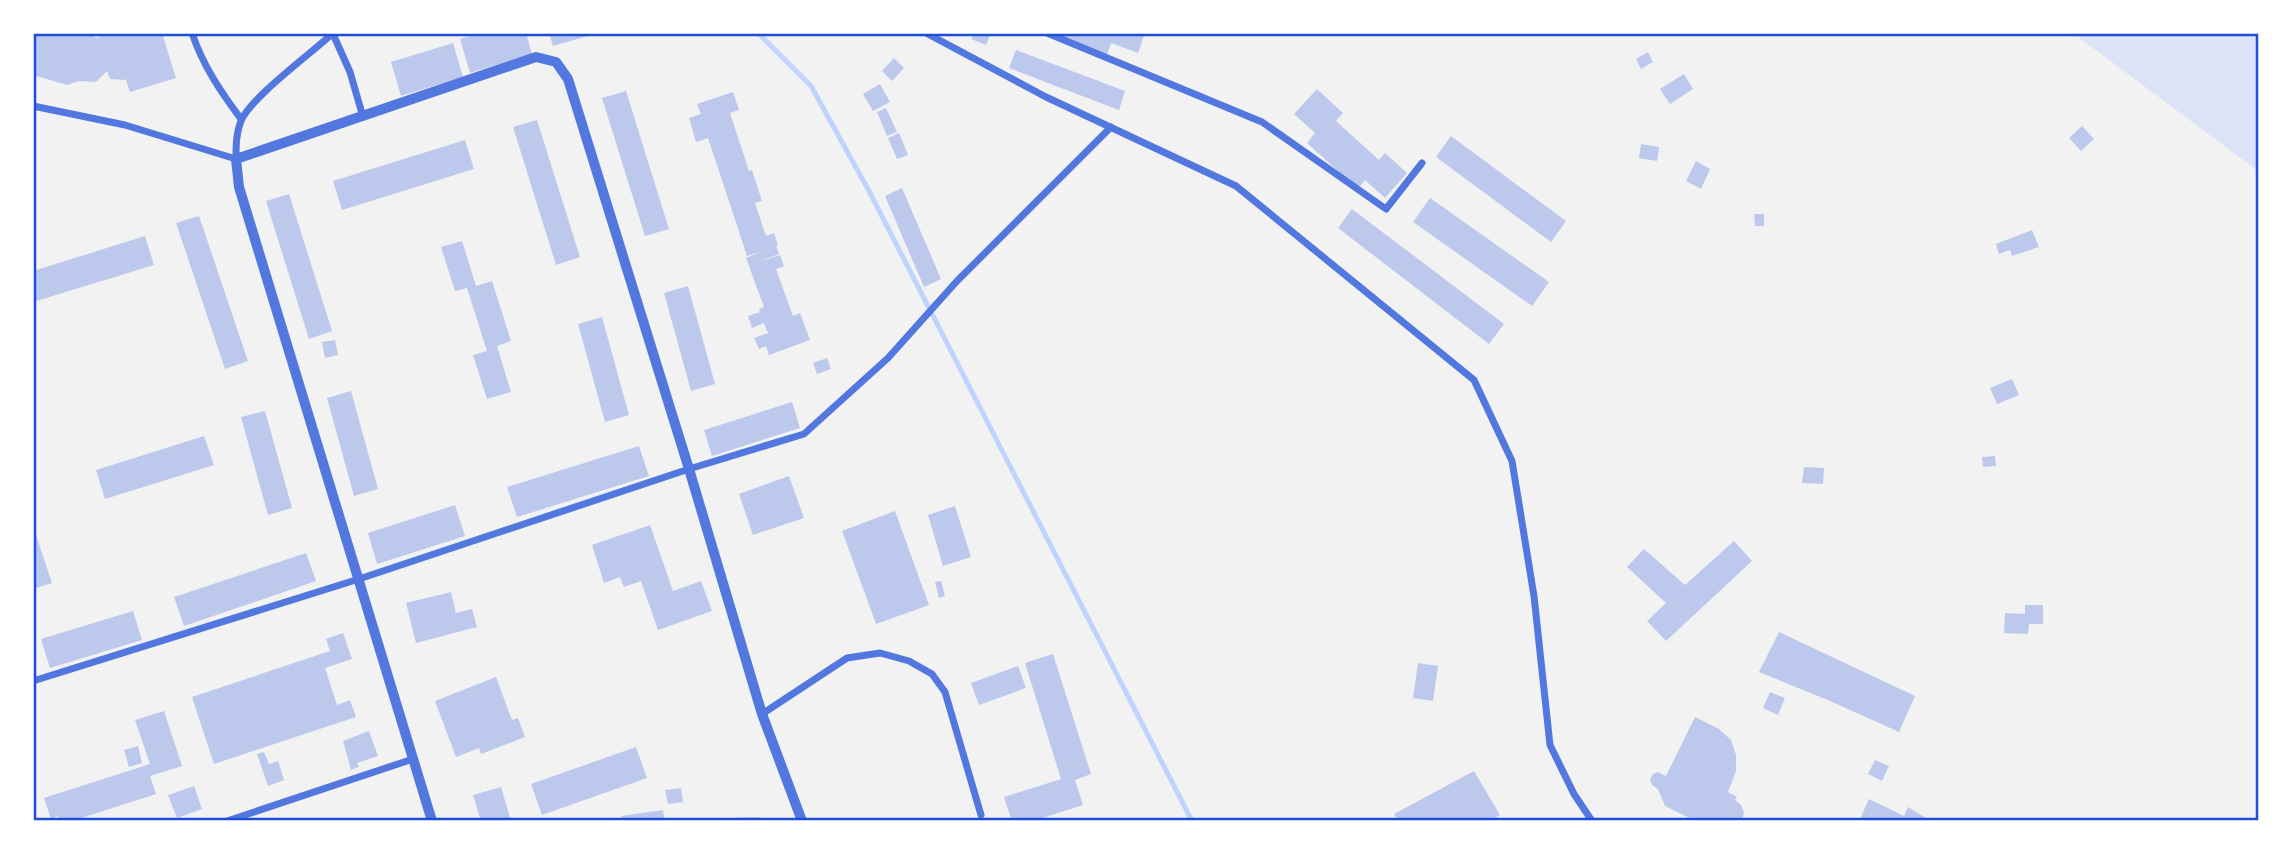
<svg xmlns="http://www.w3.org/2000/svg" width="2292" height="854" font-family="Merriweather,serif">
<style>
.green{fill:#dbe4f7}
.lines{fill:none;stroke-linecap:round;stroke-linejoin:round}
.stream{stroke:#bfd3fe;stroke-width:5}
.building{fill:#bdc9ec}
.minor{stroke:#5277de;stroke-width:7}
.tertiary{stroke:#5277de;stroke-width:10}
.neatline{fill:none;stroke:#1d4ed8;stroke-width:2.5}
</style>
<rect width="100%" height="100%" fill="#f2f2f2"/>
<path class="green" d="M2073,33H2259V172Z"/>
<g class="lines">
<path class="stream" d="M758,33L811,86L869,191L1192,821"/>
</g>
<path class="building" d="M33,33H91L96,38L107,33H162L176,78L130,92L126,80L110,79L107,71L96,82L79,81L67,85L33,75Z
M480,33H526L532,54L470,73L460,39Z
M549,33H595V34L553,46Z
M974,33H991L986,45L971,39Z
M1051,33H1145L1138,53L1111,43L1107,55Z
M453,43L463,77L401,96L391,62Z
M1016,50L1125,91L1119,110L1009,68Z
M1648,52L1653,62L1641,69L1636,59Z
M894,58L904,68L892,81L882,71Z
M1684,74L1693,89L1670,104L1660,89Z
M880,84L890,102L873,111L863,94Z
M1317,89L1343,113L1336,121L1379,160L1385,153L1407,173L1385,198L1365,180L1358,189L1307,143L1315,133L1294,114Z
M626,91L669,229L645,236L602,98Z
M733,92L739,110L730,113L749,171L752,170L762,201L755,203L766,236L774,233L778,246H776L779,254L761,261L780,255L784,266L776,269L793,316L800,313L810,340L769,355L766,346L759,349L754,338L768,333L764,323L752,328L748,316L760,312L759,309L764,307L746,258L762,251L747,256L708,138L696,142L689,118L701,114L697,104Z
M886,108L897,132L887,136L877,112Z
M537,120L580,257L556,265L513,127Z
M2082,126L2094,139L2081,151L2069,138Z
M899,133L908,155L897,159L888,138Z
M1451,136L1566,221L1551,242L1436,157Z
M465,140L474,169L342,210L333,181Z
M1641,144L1659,147L1657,161L1639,158Z
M1696,161L1710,169L1701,189L1686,181Z
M902,188L941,279L924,287L885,196Z
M289,194L332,331L309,339L266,201Z
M1430,198L1549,282L1532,306L1413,222Z
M1352,209L1504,324L1489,344L1338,228Z
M1754,214H1764V226H1755Z
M199,216L248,361L225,369L176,223Z
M2032,230L2039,247L2012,256L2010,250L1999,254L1996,244Z
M145,236L154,265L33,302V271Z
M462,241L476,286L492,281L511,341L497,346L511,392L487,399L473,355L487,351L467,288L455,291L441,247Z
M688,286L715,384L691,391L664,293Z
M602,317L629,415L605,422L578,324Z
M335,340L338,355L325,358L322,342Z
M827,358L831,369L817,374L813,363Z
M2012,379L2019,395L1997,404L1990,388Z
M351,391L378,489L354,496L327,398Z
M792,402L800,428L712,456L704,430Z
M265,411L292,508L268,515L241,417Z
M204,436L214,465L105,499L96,470Z
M639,446L649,476L517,517L507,487Z
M1995,456L1996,466L1983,467L1982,457Z
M1804,467L1824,468L1823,484L1802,483Z
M789,476L804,518L753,535L739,494Z
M455,505L465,536L377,564L368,533Z
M955,506L971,557L943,566L928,515Z
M895,511L929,605L876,624L842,531Z
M650,525L673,591L701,581L712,611L658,630L641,581L624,587L620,577L604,583L592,545Z
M33,526L52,583L33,589Z
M1734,541L1752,561L1666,641L1647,621L1666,603L1627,567L1644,549L1685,585Z
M306,553L316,581L184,626L174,597Z
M941,581L945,596L939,598L935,582Z
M451,592L456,613L472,609L477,627L416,643L406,603Z
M2025,605H2043V624H2029L2028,634L2004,633L2005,613L2025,614Z
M133,611L142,640L50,668L41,639Z
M1779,632L1915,696L1899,732L1830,701L1759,672Z
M343,633L352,659L325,668L337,705L350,700L356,717L214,764L192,697L330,651L326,639Z
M1053,654L1091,774L1075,780L1083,805L1033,821H1012L1004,797L1061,779L1025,663Z
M1418,663L1438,666L1433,701L1413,698Z
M1018,666L1026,688L979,705L971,683Z
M496,677L512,720L518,718L525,737L481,754L479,748L456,757L435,701Z
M1770,692L1785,698L1778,715L1763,708Z
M164,711L182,766L150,776L156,794L72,821H59L58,816L51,819L44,798L150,764L135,720Z
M1695,717L1719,729L1731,740L1736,755V771L1728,792L1737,797L1735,800L1741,805L1744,813L1742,821H1696L1665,806L1658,789L1652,785L1650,779L1653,774L1658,772L1666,776Z
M369,731L378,756L357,763L359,767L351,770L343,741Z
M138,746L142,763L129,767L124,750Z
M636,747L647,778L542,815L531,784Z
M264,752L269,764L278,761L284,780L268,786L257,754Z
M1875,760L1889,766L1882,781L1868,774Z
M1474,771L1500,815L1489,821H1398L1394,814Z
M194,786L202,809L177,818L168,795Z
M501,787L511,821H481L473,795Z
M681,788L683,802L668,804L665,790Z
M1869,799L1904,816L1908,807L1931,821H1859Z
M663,810L665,821H622L621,816Z
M759,817V821H727V818Z"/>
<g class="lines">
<path class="minor" d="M192,33C203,66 221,92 241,119
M926,33L1046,97L1236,186L1474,380L1512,461L1534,596L1550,745L1574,794L1592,821
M1047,33L1262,122L1386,209L1422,163
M333,34L350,72L363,117
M33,106L125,125L236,159C236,146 236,133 241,121C251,97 312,53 333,33
M33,681L359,579L689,469L804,434L888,358L957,281L1111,127
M762,714L847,658L880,653L909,661L932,674L945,692L981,815
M227,821L413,759"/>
<path class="tertiary" d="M432,821L239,187L236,159L536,57L556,62L568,79L689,469L762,714L802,821"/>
</g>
<rect width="2292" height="854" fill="none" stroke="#ffffff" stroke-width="70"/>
<rect x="35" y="35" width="2222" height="784" class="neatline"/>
</svg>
